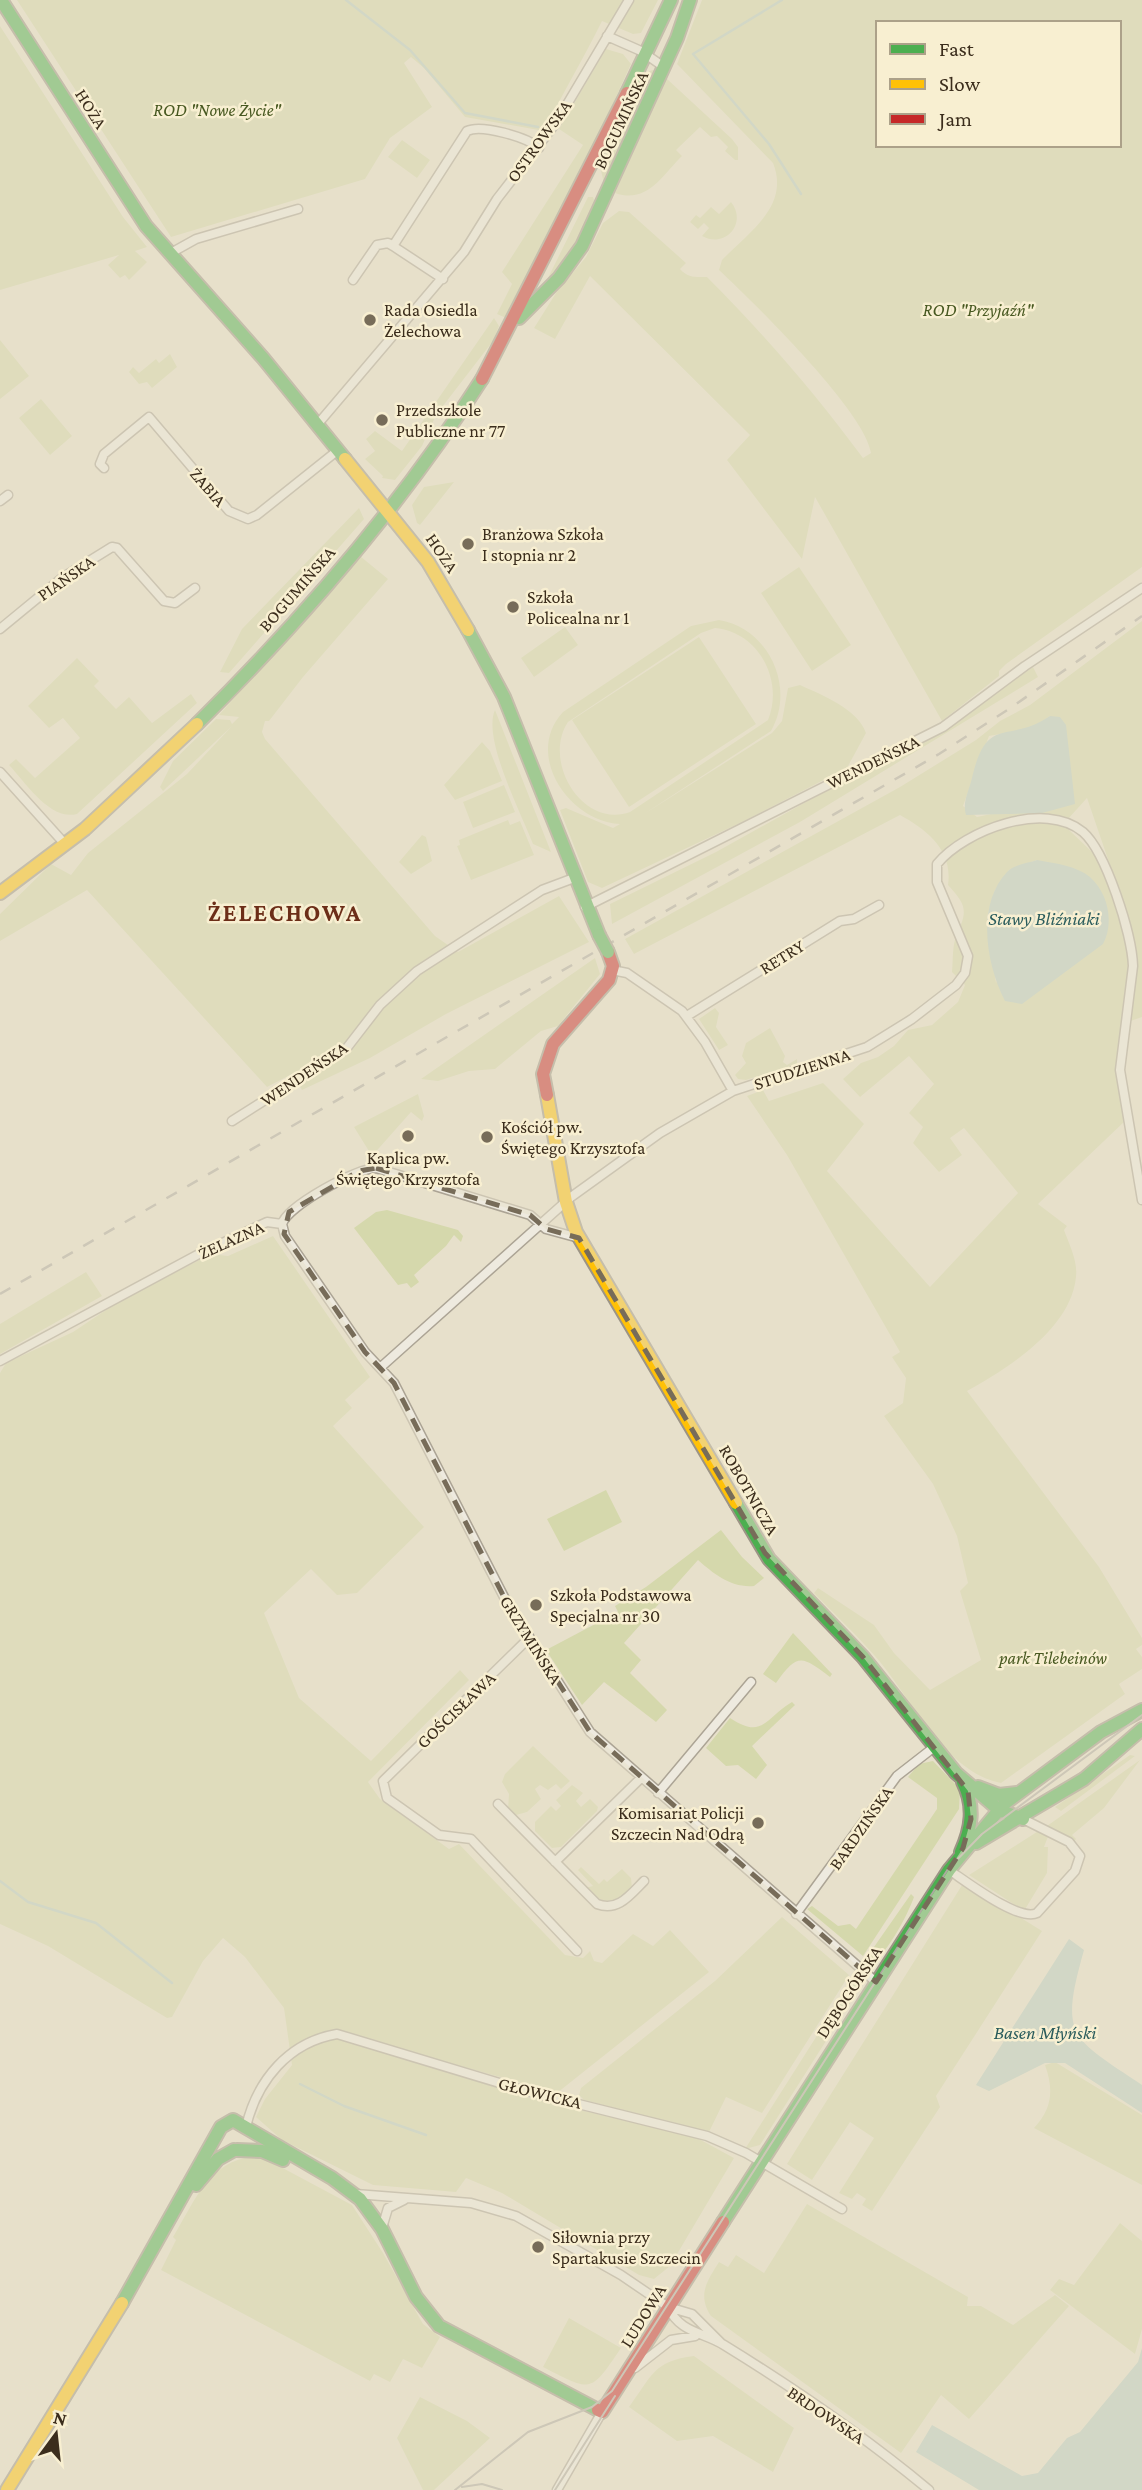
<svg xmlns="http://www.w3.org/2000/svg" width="1142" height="2490" font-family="'Crimson Pro',serif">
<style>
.green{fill:#d5d8ac;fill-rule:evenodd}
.water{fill:#b8ccc0}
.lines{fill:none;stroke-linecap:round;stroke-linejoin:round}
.stream{stroke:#b8ccc0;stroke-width:2.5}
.street-casing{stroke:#aca495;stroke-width:11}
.fast-casing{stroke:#9c9485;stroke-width:16}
.slow-casing{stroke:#9c9485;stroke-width:16}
.jam-casing{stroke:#9c9485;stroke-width:16}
.street{stroke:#eeeadf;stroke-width:8}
.fast{stroke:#4caf50;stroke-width:12}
.slow{stroke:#ffc107;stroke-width:12}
.jam{stroke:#c62828;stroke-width:12}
.tram{stroke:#ada99f;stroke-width:2}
.rail{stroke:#ada99f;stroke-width:2.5;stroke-dasharray:12 12;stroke-linecap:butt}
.fast-bridge-casing{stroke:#9c9485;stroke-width:16;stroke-linecap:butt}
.fast-bridge{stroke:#4caf50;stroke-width:12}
.marked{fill:none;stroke:#776c59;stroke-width:5;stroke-dasharray:14 9;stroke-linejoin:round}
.poi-dot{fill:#776c59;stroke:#f8efd1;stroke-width:2.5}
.labels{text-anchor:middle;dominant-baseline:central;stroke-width:5;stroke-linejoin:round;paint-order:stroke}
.street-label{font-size:18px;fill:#3b2d1c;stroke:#f8efd1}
.park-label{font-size:18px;font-style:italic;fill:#485921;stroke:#f8efd1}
.poi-label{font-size:18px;fill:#3b2d1c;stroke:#f8efd1;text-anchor:start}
.water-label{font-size:19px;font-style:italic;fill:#2a5c5c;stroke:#f8efd1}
.district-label{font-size:24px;font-weight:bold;letter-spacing:2px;fill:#6c2e18;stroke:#f8efd1}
</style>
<rect width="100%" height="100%" fill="#e7e0cb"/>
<path class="green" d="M17,0H658L641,33L633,34L602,21C584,58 562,94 544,131L465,117L424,68L411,57L404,63L432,107L390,138L365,179L171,237Z
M702,0H1142V567L1006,664L999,671V676L942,721L815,497L802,559L727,460L750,435L590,276L555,339L534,328L556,293L586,257L603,223L619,211L629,212L686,263L680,269C688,278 695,277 707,277C764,334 815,393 863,458L871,453C865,411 753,302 719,270L722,260C750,231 790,206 773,163L677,64ZM878,23H1119V145H878Z
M0,26L123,217L147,247L135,251L147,262L129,280L125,275L120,278L108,265L119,255L0,290Z
M606,49L623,54L631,64L559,222L506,318L497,314L512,284L502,272L583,145L559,129Z
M653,70L656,72L604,184L600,166L639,84L647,72Z
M666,78L732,139L738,147V160H735L725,151L728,147L717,136L711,137L700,127L676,150L682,156C661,177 647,204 615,193Z
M402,140L430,160L417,178L388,157Z
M588,197H593L595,203C583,229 571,265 546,282Z
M731,202C748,223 725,249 702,236L709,228L704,223L698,229L690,222L696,215L700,218L711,207L719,214Z
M494,318L499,326L493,341L436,415L422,446L395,480L382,478L383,476L365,459L375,451L366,439L375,431L402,451Z
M0,340L29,376L0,399Z
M170,354L177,367L152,388L147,382L139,384L129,372L133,367L139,373L156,359L159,363Z
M41,399L72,436L50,455L19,418Z
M454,482L420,525L417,523L412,505L424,487Z
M359,508L364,519L229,673L220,672L242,629Z
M360,556L388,579L303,677L269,721H265L262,732L265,739L435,936L458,952L559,896L589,942L446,1014L370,1058L302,1090L292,1074L267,1087L87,890L0,941V914L51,864L71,875L88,853L187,774L232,726L163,791L160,787L173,761L216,719L230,720L232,724L239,717L219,715Z
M799,567L851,645L812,671L761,593Z
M719,620C769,628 796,688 771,731L644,814L772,733L782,721L788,688L800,685C822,695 858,709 866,733L847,768L742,822L602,888L588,882L560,810L566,808L613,828L620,824C570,822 523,755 563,712L691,626ZM715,628C759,632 784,681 768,720L630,812C582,829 542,761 568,722L701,633Z
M1142,621V1017L1122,1024L1116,1071L1125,1121L1038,1204L1067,1226L1064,1230C1069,1244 1078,1261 1076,1277C1071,1329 1008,1368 967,1391L1099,1567L1142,1638V1645L1136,1649L1142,1657V1669L1119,1684L1125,1694L1001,1783C944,1772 910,1695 874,1655C855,1633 834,1614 814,1593L818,1588L874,1625L894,1653L930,1690L981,1660L960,1591L968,1583L957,1536L933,1484L884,1416L903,1403L906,1378L892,1357L900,1352L787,1155L747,1096L763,1090L769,1101L823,1083L864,1124L827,1171L930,1287L1018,1193L964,1128L950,1138L962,1155L939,1172L913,1143L923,1127L909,1113L934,1084L909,1056L860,1097L843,1079L861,1063L878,1057L894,1046L908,1030L932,1025L958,1002L965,985L952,972C953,960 952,945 957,934C968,910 966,905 948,885C953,850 927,830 900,815L634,954L625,939L900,787L976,740L1000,721L1030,705ZM1050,716L1042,813H996L977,817L963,806L989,736L1033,728ZM1087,798L1112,871L1069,830L1068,819ZM1037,860L996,983L987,917L995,890L1009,870Z
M565,627L578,645L534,677L521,658Z
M699,637L756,724L629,807L572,720Z
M77,658L99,681L94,686L116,709L129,697L152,723L191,694L197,703L77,814C50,821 26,783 9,765L16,759L35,778L80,738L63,718L49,728L28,706Z
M1033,667L1038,677L800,822L612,924L610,904L716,852L867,768L944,729Z
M495,710L551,852L533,844C521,813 482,738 495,710Z
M482,742L490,751L502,781L455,800L444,785Z
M504,785L515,812L473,828L463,802Z
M508,820L510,825L520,821L534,855L471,880L457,846L460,845L459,840Z
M422,835L426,837L432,861L411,874L399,862Z
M595,958L600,974L558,1026L541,1031L495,1069L469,1071L438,1081L421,1079Z
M715,1008L719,1013L716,1027L728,1045L719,1050L699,1019Z
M770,1028L785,1056L783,1062L787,1065L797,1059V1064L746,1080L738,1079L735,1075L746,1063L742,1056L746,1043Z
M418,1094L424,1116L422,1121L411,1112L372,1156L354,1127Z
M387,1210L458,1230L463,1236L461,1242L454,1235L446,1246L414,1275L419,1282L411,1288L407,1283L398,1285L354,1228L376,1212Z
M273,1236L370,1377L345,1400L352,1408L333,1426L424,1527L357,1593L337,1595L311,1569L264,1613L299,1698L371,1761L460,1670L469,1680L368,1782L380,1799L449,1849L459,1844L565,1955L583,1958L590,1951L594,1961L602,1963L633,1934L653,1946L670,1930L709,1972L557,2093L457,2065L454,2074L526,2097L697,2138L734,2158L670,2266L654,2279L639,2275L502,2193L466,2178L456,2192L373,2185L282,2140L256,2117L265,2099L292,2065L284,2008L245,1957L223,1938L203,1961L172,2017L167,2018L48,1946L0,1924V1373L6,1363L73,1332L118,1302L211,1254L228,1256Z
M86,1272L102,1296L0,1354V1324Z
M606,1490L622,1522L564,1551L547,1519Z
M721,1530L742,1557L764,1578L754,1586C731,1588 714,1574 698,1560L624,1643L641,1660L630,1673L667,1710L656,1722L604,1682L582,1705L546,1650L618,1612L615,1606L646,1587Z
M793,1633L832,1674L830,1677C802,1656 798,1652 776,1683L763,1674Z
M792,1702L795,1705L752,1746L767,1765L756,1779L738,1765L726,1766L706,1748L730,1718C763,1740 765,1718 792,1702Z
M533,1746L570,1781L561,1789L556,1784L548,1790L540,1785L535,1789L541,1799L527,1812L516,1815L508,1809L509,1794L502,1782L505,1774Z
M1130,1755L1135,1756L1065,1808L1061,1811L1055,1807Z
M1140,1760L1104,1808L1072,1835L1076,1839L1074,1842L1047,1826Z
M933,1761L960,1789L959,1809L863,1956L807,1909L812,1906L838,1926L850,1924L856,1929L937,1809V1798L908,1777L919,1764Z
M572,1785L583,1793L576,1801L581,1807L590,1799L598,1807L597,1811L561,1847L552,1848L535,1831V1822L551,1806L556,1811L561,1806L556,1800Z
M1040,1830L1049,1834L1044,1847H1048L1047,1873L1024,1911L969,1875Z
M581,1867L599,1884L604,1879L607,1882L622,1869L631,1878L632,1888C614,1904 603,1906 585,1888L593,1886L578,1870Z
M964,1882L1042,1931L936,2096L940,2107L872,2211L862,2205L866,2199L857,2193L852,2199L839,2193L874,2138L850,2122L812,2180L787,2164Z
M911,1894L914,1897C908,1914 884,1962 866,1965L867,1957Z
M782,1917L849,1975L762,2113L726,2097L709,2132L584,2100L579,2095L581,2088L715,1981Z
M856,1974L861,1984L859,1989L760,2145L745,2149Z
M1055,2062L1142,2115V2185L1034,2128C1052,2109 1054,2090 1045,2065Z
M245,2158H264L352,2205L383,2253L423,2324L440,2337L422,2368L403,2359L390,2382L374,2374L370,2381L161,2270L176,2240L173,2237C191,2208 207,2165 245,2158Z
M807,2204L968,2297L967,2306H981L1013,2325L1055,2295L1069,2306L969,2419L941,2395L901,2453L711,2316C697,2295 707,2281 719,2262L728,2267L736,2255L764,2273Z
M1120,2223L1142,2241V2329L1135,2354L1050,2290L1059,2279L1074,2285Z
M569,2318L621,2348C590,2394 592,2392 543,2367Z
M694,2356L794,2428L773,2472L713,2436L677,2441L629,2407C652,2376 653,2361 694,2356Z
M420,2397L467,2421L490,2438L434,2490H423L397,2438Z"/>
<path class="water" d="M1050,716L1060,717L1066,725L1075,804L1042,813L966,815C962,802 969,791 972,778C987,713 1007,745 1050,716Z
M1037,860C1054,863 1077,866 1090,877C1109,894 1114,924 1103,944L1022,1004L1005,1001C986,964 976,905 1007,872C1013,865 1028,863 1037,860Z
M1069,1939L1084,1950C1059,2038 1071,2037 1142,2085V2113L1065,2063H1045L989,2091L976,2085Z
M1142,2348V2490H979L916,2452L932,2425L1022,2476L1038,2473L1067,2438L1080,2432L1138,2362Z"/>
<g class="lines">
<path class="stream" d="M346,0L410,50L465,113L538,127
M782,0L693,54L769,144L801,194
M0,1881L28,1902L96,1923L172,1983
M300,2084L344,2106L426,2135"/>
<defs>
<path id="street" d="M607,36L641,51L664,67
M393,246L443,279
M169,254L196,239L298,209
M353,280L377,245L388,243L393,246L467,131C481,124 527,137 539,148
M317,425L464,252L497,199L556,123L629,0
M104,468L100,464L104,454L149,417L229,511L248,519L257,515L337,451
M0,501L8,495
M0,629L62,578L112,547L117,548L164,601L175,603L195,588
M0,772L64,843
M585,907L943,727L1025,666L1142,588
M612,970L627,973L682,1011L705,1042L733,1091
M687,1016L840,921L854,919L879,905
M232,1121L346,1049L380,1005L417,971L542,890L574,878
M282,1224L285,1236L365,1352L394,1383L505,1599L590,1732L876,1982
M282,1224C287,1206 357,1168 376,1168L530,1215L546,1229L579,1238
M0,1361L197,1255L267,1222L282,1224
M381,1367L571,1197L660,1133L733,1091L867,1047L912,1019L956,985L965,973L968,956L937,882V864C965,830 1045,800 1083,832C1106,852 1132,934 1133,966L1120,1070L1142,1200
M528,1639L383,1781L387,1798L439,1835L471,1839L577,1951
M658,1793L751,1682
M498,1804L597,1904C618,1912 630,1895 644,1881
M555,1862L641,1778
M949,1870C967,1882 1019,1922 1037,1913L1075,1871L1080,1856L1069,1842L1023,1819
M796,1914L897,1776L933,1748
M246,2127C257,2080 289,2042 337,2034L526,2091L707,2136L746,2153L842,2209
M356,2194L471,2203L516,2216L621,2275L668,2307L692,2314L721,2343
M382,2228L388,2208L404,2200
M668,2307C680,2333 703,2332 724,2345C794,2388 865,2437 929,2490
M635,2368L671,2340L695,2336
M557,2490L602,2412"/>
<path id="fast" d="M1,0L146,226L263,358L345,459
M627,93L671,0
M519,318L559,278L582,246L677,38L690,0
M468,630L504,697L599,935
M197,724C302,620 402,504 482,379
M736,1503L769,1559L863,1657L956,1773L999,1810L1023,1819
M978,1787L999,1795L1017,1793
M976,1843L1084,1779L1142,1729
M961,1852C972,1828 975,1806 963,1782
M237,2150L262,2151L283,2160
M196,2185L218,2159L234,2150
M723,2222L949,1870L1004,1804L1101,1732L1142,1710
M122,2303L221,2127L233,2120L332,2178L360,2199L382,2229L416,2297L439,2326L598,2410"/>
<path id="slow" d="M345,459L428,562L468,630
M0,893L85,829L197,724
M547,1095L566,1202L576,1232L736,1503
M7,2490L122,2303"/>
<path id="jam" d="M482,379L627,93
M547,1095L543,1074L553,1044L609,980L613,966L608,952
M598,2410L602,2412L723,2222"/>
</defs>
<use href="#street" class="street-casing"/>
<use href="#fast" class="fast-casing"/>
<use href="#slow" class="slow-casing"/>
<use href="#jam" class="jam-casing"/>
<use href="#street" class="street"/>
<use href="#fast" class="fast"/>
<use href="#slow" class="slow"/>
<use href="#jam" class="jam"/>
<path class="tram" d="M462,2487L482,2484L502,2490
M455,2490L528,2432L592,2407L612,2391L948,1869L982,1834L1142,1715
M555,2490L615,2396"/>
<path class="rail" d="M0,1294L939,754L1009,709L1142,616"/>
<defs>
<path id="fast-bridge" d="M599,935L608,952"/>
</defs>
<use href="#fast-bridge" class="fast-bridge-casing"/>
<use href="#fast-bridge" class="fast-bridge"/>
</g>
<path d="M0 0H1142V2490H0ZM376,1168L530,1215L546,1229L579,1238L765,1553L863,1657L968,1791L971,1819L963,1848L876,1982L590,1732L505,1599L394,1383L365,1352L284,1234L289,1212L359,1171Z" fill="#e7e0cb" fill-opacity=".55" fill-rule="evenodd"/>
<path class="marked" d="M376,1168L530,1215L546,1229L579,1238L765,1553L863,1657L968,1791L971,1819L963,1848L876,1982L590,1732L505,1599L394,1383L365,1352L284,1234L289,1212L359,1171Z"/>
<g class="poi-dot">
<circle cx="370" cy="320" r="7"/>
<circle cx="382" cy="420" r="7"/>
<circle cx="468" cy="544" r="7"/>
<circle cx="513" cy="607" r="7"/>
<circle cx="408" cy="1136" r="7"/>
<circle cx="487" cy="1137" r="7"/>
<circle cx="536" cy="1605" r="7"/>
<circle cx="758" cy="1823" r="7"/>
<circle cx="538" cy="2247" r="7"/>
</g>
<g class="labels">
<g class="street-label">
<text transform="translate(91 109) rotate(58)">HOŻA</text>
<text transform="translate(621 120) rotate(-65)">BOGUMIŃSKA</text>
<text transform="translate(539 141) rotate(-54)">OSTROWSKA</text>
<text transform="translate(208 487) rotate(49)">ŻABIA</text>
<text transform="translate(442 553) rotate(56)">HOŻA</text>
<text transform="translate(66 578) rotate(-35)">PIAŃSKA</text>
<text transform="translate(297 589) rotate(-49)">BOGUMIŃSKA</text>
<text transform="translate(873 762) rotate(-26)">WENDEŃSKA</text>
<text transform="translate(782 957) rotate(-32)">RETRY</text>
<text transform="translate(802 1069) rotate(-18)">STUDZIENNA</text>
<text transform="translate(304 1074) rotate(-34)">WENDEŃSKA</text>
<text transform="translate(231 1240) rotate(-24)">ŻELAZNA</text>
<text transform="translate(749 1490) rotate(60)">ROBOTNICZA</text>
<text transform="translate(531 1640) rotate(58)">GRZYMIŃSKA</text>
<text transform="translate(456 1710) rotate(-44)">GOŚCISŁAWA</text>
<text transform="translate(861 1828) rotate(-55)">BARDZIŃSKA</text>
<text transform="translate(849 1992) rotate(-57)">DĘBOGÓRSKA</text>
<text transform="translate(540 2093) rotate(14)">GŁOWICKA</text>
<text transform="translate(643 2316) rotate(-58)">LUDOWA</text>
<text transform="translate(826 2415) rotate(34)">BRDOWSKA</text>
</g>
<g class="park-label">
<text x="217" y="110">ROD "Nowe Życie"</text>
<text x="978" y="310">ROD "Przyjaźń"</text>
<text x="1053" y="1658">park Tilebeinów</text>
</g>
<g class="poi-label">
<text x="384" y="310">Rada Osiedla<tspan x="384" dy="21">Żelechowa</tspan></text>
<text x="396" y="410">Przedszkole<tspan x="396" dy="21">Publiczne nr 77</tspan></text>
<text x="482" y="534">Branżowa Szkoła<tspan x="482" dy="21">I stopnia nr 2</tspan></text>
<text x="527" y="597">Szkoła<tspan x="527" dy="21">Policealna nr 1</tspan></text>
<text x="501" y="1127">Kościół pw.<tspan x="501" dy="21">Świętego Krzysztofa</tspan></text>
<text x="408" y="1158" text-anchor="middle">Kaplica pw.<tspan x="408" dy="21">Świętego Krzysztofa</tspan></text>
<text x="550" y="1595">Szkoła Podstawowa<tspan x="550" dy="21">Specjalna nr 30</tspan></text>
<text x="744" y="1813" text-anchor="end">Komisariat Policji<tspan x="744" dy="21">Szczecin Nad Odrą</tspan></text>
<text x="552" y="2237">Siłownia przy<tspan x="552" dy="21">Spartakusie Szczecin</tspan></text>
</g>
<g class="water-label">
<text x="1044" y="918">Stawy Bliźniaki</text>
<text x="1045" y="2032">Basen Młyński</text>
</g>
<g class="district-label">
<text x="285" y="912">ŻELECHOWA</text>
</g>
</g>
<rect x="876" y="21" width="245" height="126" fill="#f8efd1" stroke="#aca189" stroke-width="2"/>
<rect x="890" y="44" width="35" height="10" fill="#4caf50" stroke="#aca189" stroke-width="2"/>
<text x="939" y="56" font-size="21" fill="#3b2d1c">Fast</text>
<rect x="890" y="79" width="35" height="10" fill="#ffc107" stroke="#aca189" stroke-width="2"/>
<text x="939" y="91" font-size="21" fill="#3b2d1c">Slow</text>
<rect x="890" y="114" width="35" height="10" fill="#c62828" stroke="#aca189" stroke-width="2"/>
<text x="939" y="126" font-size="21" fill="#3b2d1c">Jam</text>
<g transform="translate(56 2434) rotate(15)" stroke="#f8efd1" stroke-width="5" paint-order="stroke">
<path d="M0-5L12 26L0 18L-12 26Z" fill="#3b2d1c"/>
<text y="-10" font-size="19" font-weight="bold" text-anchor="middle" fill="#3b2d1c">N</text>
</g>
</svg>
